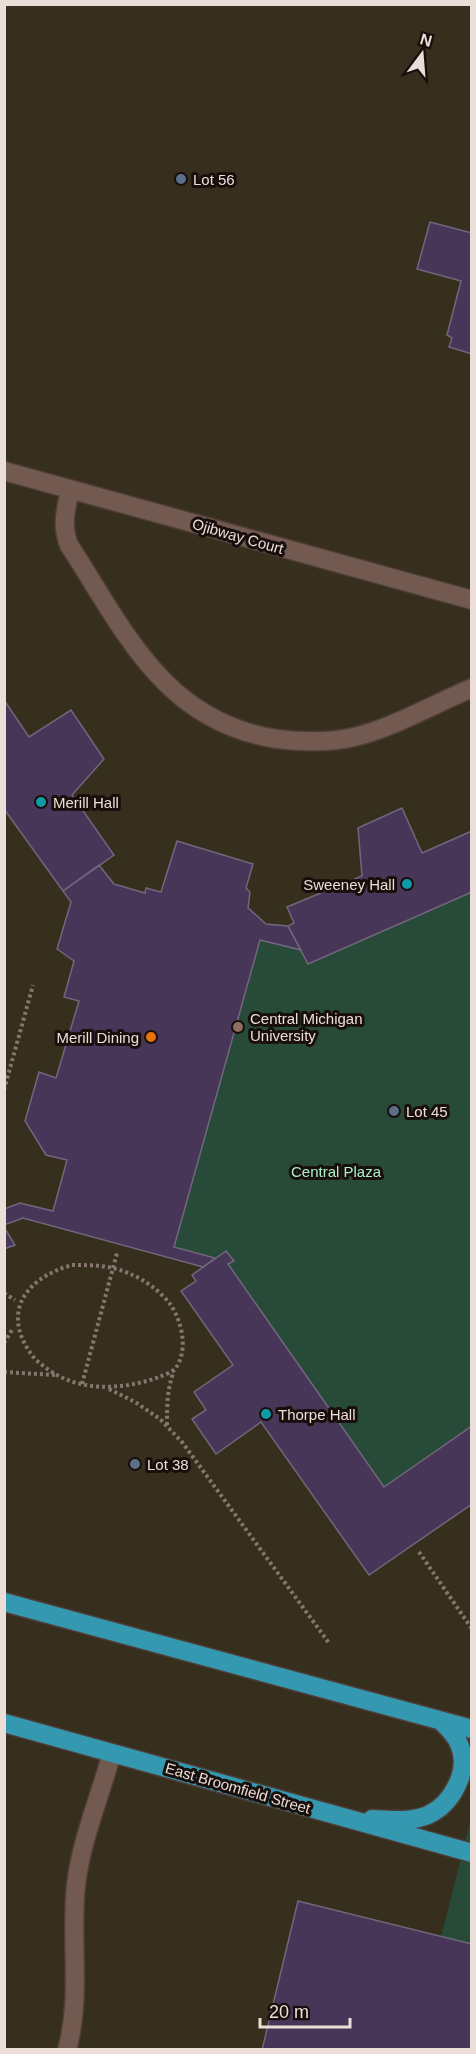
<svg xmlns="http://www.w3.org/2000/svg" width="476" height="2054" font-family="Helvetica,sans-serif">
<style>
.education{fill:#362f1e}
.green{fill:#274b38}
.building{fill:#483659;stroke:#71677c;stroke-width:1.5}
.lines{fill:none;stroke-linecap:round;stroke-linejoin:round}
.minor-casing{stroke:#4f3d37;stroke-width:21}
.major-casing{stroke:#4f3d37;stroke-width:21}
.path{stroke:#87756f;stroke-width:4;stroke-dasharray:3 3;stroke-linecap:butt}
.minor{stroke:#725a51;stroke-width:18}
.major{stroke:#3498b1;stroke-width:18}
.service-dot{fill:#5c6f8a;stroke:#180e0b;stroke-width:2}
.culture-dot{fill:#0f9aa8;stroke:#180e0b;stroke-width:2}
.education-dot{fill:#8d6e63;stroke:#180e0b;stroke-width:2}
.food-dot{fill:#e8710a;stroke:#180e0b;stroke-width:2}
.labels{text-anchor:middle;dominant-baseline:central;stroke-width:6;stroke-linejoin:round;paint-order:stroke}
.poi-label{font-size:15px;fill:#ebddd7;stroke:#180e0b;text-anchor:start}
.street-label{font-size:15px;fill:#ebddd7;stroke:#180e0b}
.park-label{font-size:15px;fill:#a8f2c8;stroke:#180e0b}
</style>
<rect width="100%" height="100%" fill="#37221b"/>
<path class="education" d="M5,5H471V2049H5Z"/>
<path class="green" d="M471,892V1426L384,1487L228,1264L234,1260L227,1251L215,1258L174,1247L260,940L301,950L309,964Z
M471,1819V1944L441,1937Z"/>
<path class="building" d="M430,222L472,233V354L449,347L452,338L447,335L461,281L417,269Z
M4,700L29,737L71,710L104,759L72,795L114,855L63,891L4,809Z
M402,808L422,853L472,831V892L308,964L288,926L294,923L287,907L362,876L358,828Z
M177,841L253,864L246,888L250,892L248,908L266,924L288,926L301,950L260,940L174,1247L215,1258L203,1267L23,1218L4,1225V1209L20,1203L53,1211L67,1160L46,1155L25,1121L39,1072L56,1078L79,1001L64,997L74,961L57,949L71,902L63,891L99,865L114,884L145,893L146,888L161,892Z
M4,1227L15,1245L4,1249Z
M226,1251L234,1261L228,1264L384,1487L472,1426V1504L369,1575L261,1422L216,1454L192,1419L206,1410L194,1392L233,1365L181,1291L196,1281L192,1275Z
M298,1901L472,1944V2050H262Z"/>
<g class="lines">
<defs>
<path id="minor" d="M4,471L472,600
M70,490C66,509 61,525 69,545C125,631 164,722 277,739C302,742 329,743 354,737C393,728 434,704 472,688
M67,2050C82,1995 70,1941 76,1885C81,1841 100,1796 112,1753"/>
<path id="major" d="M4,1602L472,1729
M4,1723L472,1853
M372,1819C390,1820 412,1822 428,1815C452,1804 471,1770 459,1744C456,1736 448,1728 442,1722"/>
</defs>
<use href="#minor" class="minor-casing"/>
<use href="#major" class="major-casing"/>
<path class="path" d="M4,1090L33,985
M72,1265C92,1265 111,1265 130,1274C144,1279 161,1292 170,1304C182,1321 189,1351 175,1369C172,1372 164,1375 159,1377C129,1388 91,1392 61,1377C52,1373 43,1366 35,1359C0,1316 22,1279 72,1265Z
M4,1293L15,1300
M4,1343L12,1330
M4,1372L55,1375
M82,1384L117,1253
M109,1389L135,1402L160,1419L182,1442L329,1643
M167,1425C167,1405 167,1389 174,1371
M419,1552L472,1629"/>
<use href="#minor" class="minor"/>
<use href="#major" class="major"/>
</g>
<g class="service-dot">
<circle cx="181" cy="179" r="6"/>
<circle cx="394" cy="1111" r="6"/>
<circle cx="135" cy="1464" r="6"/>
</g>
<g class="culture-dot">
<circle cx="41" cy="802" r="6"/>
<circle cx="407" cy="884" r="6"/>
<circle cx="266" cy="1414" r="6"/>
</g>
<circle class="education-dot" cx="238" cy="1027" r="6"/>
<circle class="food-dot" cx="151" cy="1037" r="6"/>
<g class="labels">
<g class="poi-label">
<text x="193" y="179">Lot 56</text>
<text x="53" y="802">Merill Hall</text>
<text x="395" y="884" text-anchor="end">Sweeney Hall</text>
<text x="250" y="1018">Central Michigan<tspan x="250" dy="17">University</tspan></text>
<text x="139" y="1037" text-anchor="end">Merill Dining</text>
<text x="406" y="1111">Lot 45</text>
<text x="278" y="1414">Thorpe Hall</text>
<text x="147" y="1464">Lot 38</text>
</g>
<g class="street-label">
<text transform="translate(238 536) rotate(16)">Ojibway Court</text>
<text transform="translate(238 1788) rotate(16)">East Broomfield Street</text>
</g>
<g class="park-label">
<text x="336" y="1171">Central Plaza</text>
</g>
</g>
<rect width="476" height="2054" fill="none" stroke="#ebddd7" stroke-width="12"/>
<g transform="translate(422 54) rotate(16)" stroke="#180e0b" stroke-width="4.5" paint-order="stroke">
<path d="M0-4.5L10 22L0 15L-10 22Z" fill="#ebddd7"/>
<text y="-9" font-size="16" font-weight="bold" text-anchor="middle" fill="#ebddd7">N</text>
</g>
<path d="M260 2018v9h90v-9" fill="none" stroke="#ebddd7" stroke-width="3"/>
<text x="269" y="2018" font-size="18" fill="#ebddd7" stroke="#180e0b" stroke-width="4.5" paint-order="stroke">20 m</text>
</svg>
